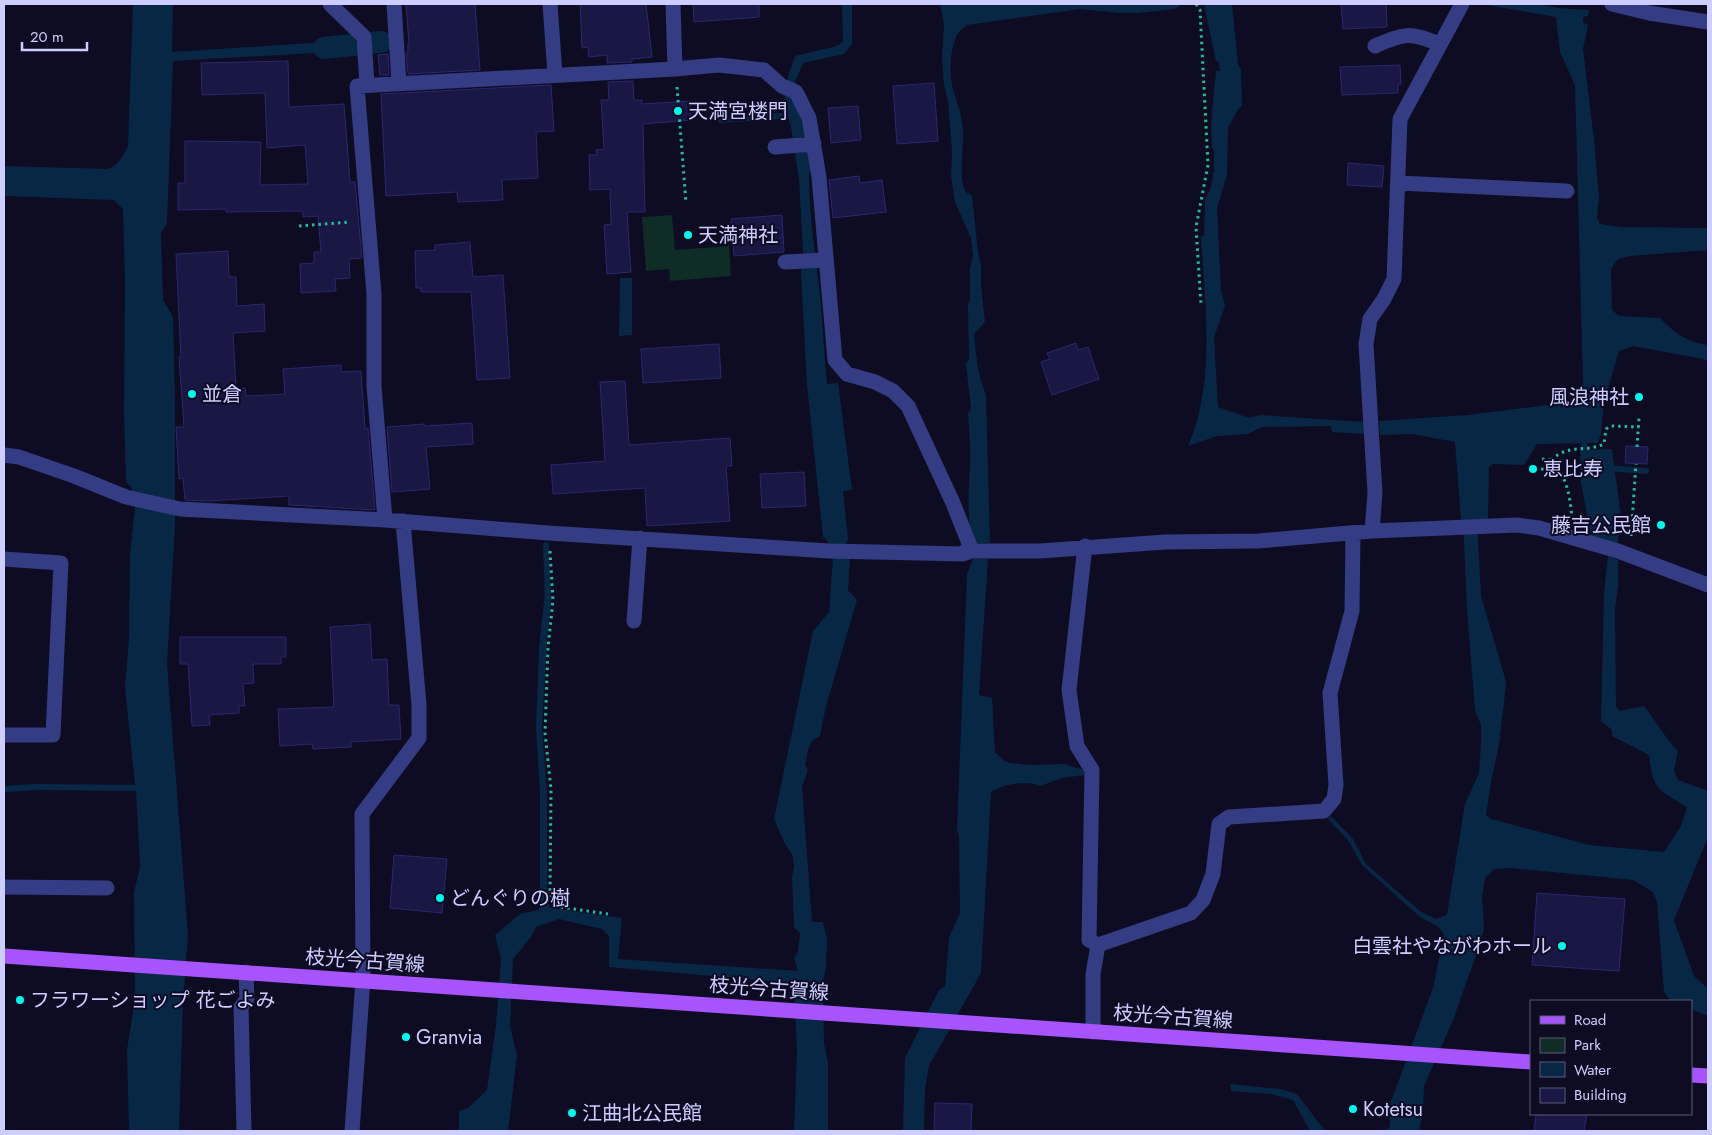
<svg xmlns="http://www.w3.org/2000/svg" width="1712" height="1135" font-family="Jost,'Noto Sans JP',sans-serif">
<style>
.green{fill:#0f2c27}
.water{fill:#082745}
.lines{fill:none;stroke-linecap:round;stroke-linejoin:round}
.stream{stroke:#082745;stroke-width:6}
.canal{stroke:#082745;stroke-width:22}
.building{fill:#191744;stroke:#2b2771}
.path{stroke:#26b99b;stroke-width:3;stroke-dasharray:2.5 4;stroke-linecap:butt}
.minor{stroke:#343c84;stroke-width:15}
.major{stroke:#a654ff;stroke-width:15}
.poi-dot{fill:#00f8ed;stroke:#0d0c22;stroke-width:2}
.labels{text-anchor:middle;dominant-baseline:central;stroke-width:4;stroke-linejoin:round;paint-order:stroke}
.poi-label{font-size:20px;fill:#cdceff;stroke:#0d0c22;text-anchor:start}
.street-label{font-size:20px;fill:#cdceff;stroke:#0d0c22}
</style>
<rect width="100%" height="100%" fill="#0d0c22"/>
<path class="green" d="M672,215L675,250L729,246L731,276L670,281L669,269L646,271L642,217Z"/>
<path class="water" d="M133,4H173L172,52L341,41L353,39L354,48L331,52L173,61L167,224L161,233L163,300L173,317L175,400V525L167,664L188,935L183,1003L179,1131H129L127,1050L135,999L134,892L140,867L136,791L39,790L4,792V786L36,784L135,785L125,687L129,638L130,553L135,510L132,488L126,482L124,412L125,283L123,209L114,200L4,196V166L107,169C118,167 123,155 128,146Z
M842,4H852V44L844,54L803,63L795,82V100L806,136L813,173L809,172C809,214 815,254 820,295C823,325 824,355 827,384L838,383L852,490L843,491L848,539L846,544L850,558L848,590L857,600L826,706L820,736C807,742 808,752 805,765L808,770L802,787L812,922H823L827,939L826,968L823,981L824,1043L828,1063V1131H794L797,1050L794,983L609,967V936L602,929L559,919L536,927L531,937L513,959L510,1026L517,1055L508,1131H459V1111L468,1108L487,1090L496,1025L501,959L495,935L520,914L538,910L540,905V794L536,728L539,648L545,592L552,596L547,640L542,727L547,793V902L551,908L622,918L618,959L798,971L794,958L798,952L800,933L794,927L792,877L794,866L793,856L785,844L774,819L813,631L829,612L833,557L827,540L823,537L807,385L801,274L803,250L799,180L791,127L785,105V95L789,73L795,56L837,46L843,42Z
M940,4H1182L1175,9L1137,13H1121L1080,9L967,25C962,29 956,33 955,40C950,54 949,75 953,89C957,104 962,114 963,130C964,144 958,181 966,192C968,194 970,194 972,196L978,252L981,266V286L985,322L974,334C976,355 978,376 986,395L990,543H973C967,518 968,494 970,468C971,450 969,431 968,413L971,409L966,364L969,358L968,304L970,300V269L973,255L971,238L955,202L951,176L952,151L948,102L944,85L942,57L944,25Z
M1204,4H1232L1238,64L1241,70L1242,106L1238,109L1228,128L1227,175L1217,208L1221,290L1225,306L1214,337L1218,407L1249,418L1260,415L1364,422V434L1332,432L1331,426L1262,427L1248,434L1217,436L1188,446C1216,381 1205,306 1201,237L1204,236L1205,200L1211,187L1214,170V151L1212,147L1211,122L1216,71H1220L1219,62L1216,61Z
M1481,4H1536L1558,8L1589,10L1588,16L1583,17V23L1588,25L1583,49L1594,140L1599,197L1597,218L1600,224L1621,227L1708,228V250L1630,256L1618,259L1611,269L1612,310L1619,316L1660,318C1673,332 1688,343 1708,345V366L1707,361L1703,359L1633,346L1619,351L1604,402L1601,433L1598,443L1537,444L1524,465L1493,464L1489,467L1488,519L1477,520L1481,596L1505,678L1506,685L1499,745L1491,782L1486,815L1491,819L1590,845L1664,852L1681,826L1687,807C1658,789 1653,791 1649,755L1612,736V730L1601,721L1604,593L1608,556L1618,560V586L1615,609L1616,707L1620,711L1644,706C1656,721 1665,738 1678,751L1674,771L1678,780L1708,791V837L1674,920L1694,976L1708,989V1016L1691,1009V1001H1671L1664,992L1657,902L1653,892L1633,880L1511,868L1494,869L1485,878L1482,896L1484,928L1480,944L1453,1020L1424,1086L1423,1113L1419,1131H1387L1390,1125L1389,1107L1433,988L1444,934L1437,926L1420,917L1362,865L1348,840L1328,819L1331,816L1353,839L1366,864L1421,912L1436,919L1447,915L1465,804L1479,773L1481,743V725L1475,710L1467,610L1463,520H1461L1455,442L1412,434L1380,435L1379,421L1467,415L1564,403C1575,399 1578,395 1583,383L1575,85L1560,52L1556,17Z
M620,278H632V335L619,336Z
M1612,449L1620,510L1618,545L1591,537L1581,483L1580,450Z
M973,559H988L979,695L992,698L995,752L1003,760L1010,763L1030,765L1064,764L1084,770L1085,775L1062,778L1040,786C1027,779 1003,785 991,792L981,973L929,1066L925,1088L924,1131H903L905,1058L939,990L945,986L949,938L960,913L959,835L957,831L967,574Z
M1230,1084L1280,1089L1297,1094L1325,1131H1310L1293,1100L1271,1094L1231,1091Z"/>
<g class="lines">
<path class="stream" d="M721,120L794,115
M1582,435L1587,457
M1608,468L1646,471
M546,545L548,601"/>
<path class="canal" d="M324,48L381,42"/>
</g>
<path class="building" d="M406,4H475L480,70L408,74L406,53L408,52V43H409Z
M580,4H646L652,57L632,59V62L607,63V55L589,57L588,47L582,48Z
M693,4H759V17L694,22Z
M1341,4H1386L1387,27L1343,29Z
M388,54L389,75H380L378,55Z
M288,61L289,107L344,104L350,182H355L362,258L349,259L350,278L335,279L336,291L301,293L300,264L314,263V252H321L318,216L303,217V211L226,212V209L178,210V183H185V141L261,142L260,185L308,184L305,145L267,148L265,93L202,95L201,63Z
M1400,65L1401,84L1398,85V93L1342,95L1340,67Z
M633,81L634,100H642V104L690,101L691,120L643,124L645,212H627L631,272L607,274L604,225L611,224L610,189L590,190L589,155H597L596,150L604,149L601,100H609L608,82Z
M934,83L938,141L897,144L893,86Z
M551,85L554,131L536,132L538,178L502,180L503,200L458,202L457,192L386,196L381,94Z
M858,106L861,140L831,143L828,108Z
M1348,163L1384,166L1382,187L1347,185Z
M859,176L860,183L882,180L886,212L833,218L829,180Z
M782,215L784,252L734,256L731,219Z
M470,242L473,277L503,275L510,378L477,380L471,292H421V288H416L415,251L435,250V245Z
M228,251L229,277H236L237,306L264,304L265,331L233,333L236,389L245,388L246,396L285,394L283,369L341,365V372L361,371L365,429L368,428L375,510L289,505V496L208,501L185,500L183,478L179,479L176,427H184L179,357H181L176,254Z
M1076,343L1078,350L1088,347L1099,379L1052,395L1041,362L1050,359L1047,353Z
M719,344L721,378L643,383L641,349Z
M625,381L629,445L730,438L732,466H726L730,521L647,526L645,488L553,494L551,465L605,461L600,382Z
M472,423L473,444L426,447L430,489L392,492L387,427L424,424L425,426Z
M1626,446L1648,447L1647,464L1625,463Z
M804,472L806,506L762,508L760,474Z
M370,624L372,660L387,659L389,705H399L401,739L351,742V747L313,749L312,744L280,746L278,709L334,707L330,627Z
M180,637H286V657H281V664H253L254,683L243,684L245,706H239V713L209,715L210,725L192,726L188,664H180Z
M394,855L447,859L442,913L390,908Z
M1537,893L1625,899L1619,971L1532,965Z
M935,1103L972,1104L971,1131H934Z
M1536,1114H1587L1584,1131H1534Z"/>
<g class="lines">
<path class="path" d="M1196,4L1200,10L1208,165L1196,227L1201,305
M677,87L686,203
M299,226L350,222
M1637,447L1639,418
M1542,459L1551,460C1567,475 1570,497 1572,518
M1551,460C1570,443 1584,453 1604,444L1606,429L1611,426L1639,427
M1541,469L1560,471
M1631,536L1636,464
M550,551L553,600L548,648L545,733L551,789L550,896L553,906L608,914"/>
<path class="minor" d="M330,4L364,37L367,85
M394,4L399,83
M550,4L555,75
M673,4L675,69
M1612,4L1649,13L1708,22
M1375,46C1405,33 1409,32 1440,44
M775,147L814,144
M1398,183L1567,191
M785,262L826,260
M4,455L19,457L74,476L126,497L180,509L385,520L548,533L829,551L963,554L971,551H1040L1165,542L1258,541L1372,531L1517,525L1539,528L1618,551L1708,585
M385,520L374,386V294L357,86L675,69L719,65L764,70L782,86L796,92L809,118L819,177L835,360L847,374L875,382L893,391L908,406L953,503L970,546L963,554
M1372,531L1375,493L1366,344L1370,319L1384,299L1394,279L1400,119L1462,4
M1085,546L1069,690L1077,746L1092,770L1089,940L1098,945
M4,559L61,563L53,735H4
M634,621L640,538
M4,887L107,888
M1093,1032V974L1098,945L1191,913L1203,900L1213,874L1219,824L1229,817L1324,811L1334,799L1336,785L1330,693L1352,611L1353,533
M244,1131L241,1007L247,999L246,972
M352,1131L363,980L362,814L419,738V705L403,521"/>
<path class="major" d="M4,956L1531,1062
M1691,1075L1708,1076"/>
</g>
<g class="poi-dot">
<circle cx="678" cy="111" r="5"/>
<circle cx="688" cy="235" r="5"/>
<circle cx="192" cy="394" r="5"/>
<circle cx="1639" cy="397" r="5"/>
<circle cx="1533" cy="469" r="5"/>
<circle cx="1661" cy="525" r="5"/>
<circle cx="440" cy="898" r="5"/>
<circle cx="1562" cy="946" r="5"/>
<circle cx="20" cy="1000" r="5"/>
<circle cx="406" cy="1037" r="5"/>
<circle cx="1353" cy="1109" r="5"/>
<circle cx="572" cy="1113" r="5"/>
</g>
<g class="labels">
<g class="poi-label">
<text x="688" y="111">天満宮楼門</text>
<text x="698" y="235">天満神社</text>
<text x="202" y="394">並倉</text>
<text x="1629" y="397" text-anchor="end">風浪神社</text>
<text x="1543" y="469">恵比寿</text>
<text x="1651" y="525" text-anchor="end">藤吉公民館</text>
<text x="450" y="898">どんぐりの樹</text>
<text x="1552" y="946" text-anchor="end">白雲社やながわホール</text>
<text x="30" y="1000">フラワーショップ 花ごよみ</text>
<text x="416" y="1037">Granvia</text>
<text x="1363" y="1109">Kotetsu</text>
<text x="582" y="1113">江曲北公民館</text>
</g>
<g class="street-label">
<text transform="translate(365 961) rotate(4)">枝光今古賀線</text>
<text transform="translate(769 989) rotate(4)">枝光今古賀線</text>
<text transform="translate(1173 1017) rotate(4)">枝光今古賀線</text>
</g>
</g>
<rect width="1712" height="1135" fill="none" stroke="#cdceff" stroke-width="10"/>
<rect x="1530" y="1000" width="162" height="115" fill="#0d0c22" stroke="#5a5a7a"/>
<rect x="1540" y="1016" width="25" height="8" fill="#a654ff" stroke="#5a5a7a"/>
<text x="1574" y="1025" font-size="15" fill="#cdceff">Road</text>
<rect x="1540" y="1038" width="25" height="15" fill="#0f2c27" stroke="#5a5a7a"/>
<text x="1574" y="1050" font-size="15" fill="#cdceff">Park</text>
<rect x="1540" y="1062" width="25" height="15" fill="#082745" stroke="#5a5a7a"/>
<text x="1574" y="1075" font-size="15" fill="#cdceff">Water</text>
<rect x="1540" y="1088" width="25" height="15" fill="#191744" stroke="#5a5a7a"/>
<text x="1574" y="1100" font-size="15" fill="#cdceff">Building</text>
<path d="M22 42v8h65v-8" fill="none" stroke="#cdceff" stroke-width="2.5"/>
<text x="30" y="42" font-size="15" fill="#cdceff" stroke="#0d0c22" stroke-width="4" paint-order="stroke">20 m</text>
</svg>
